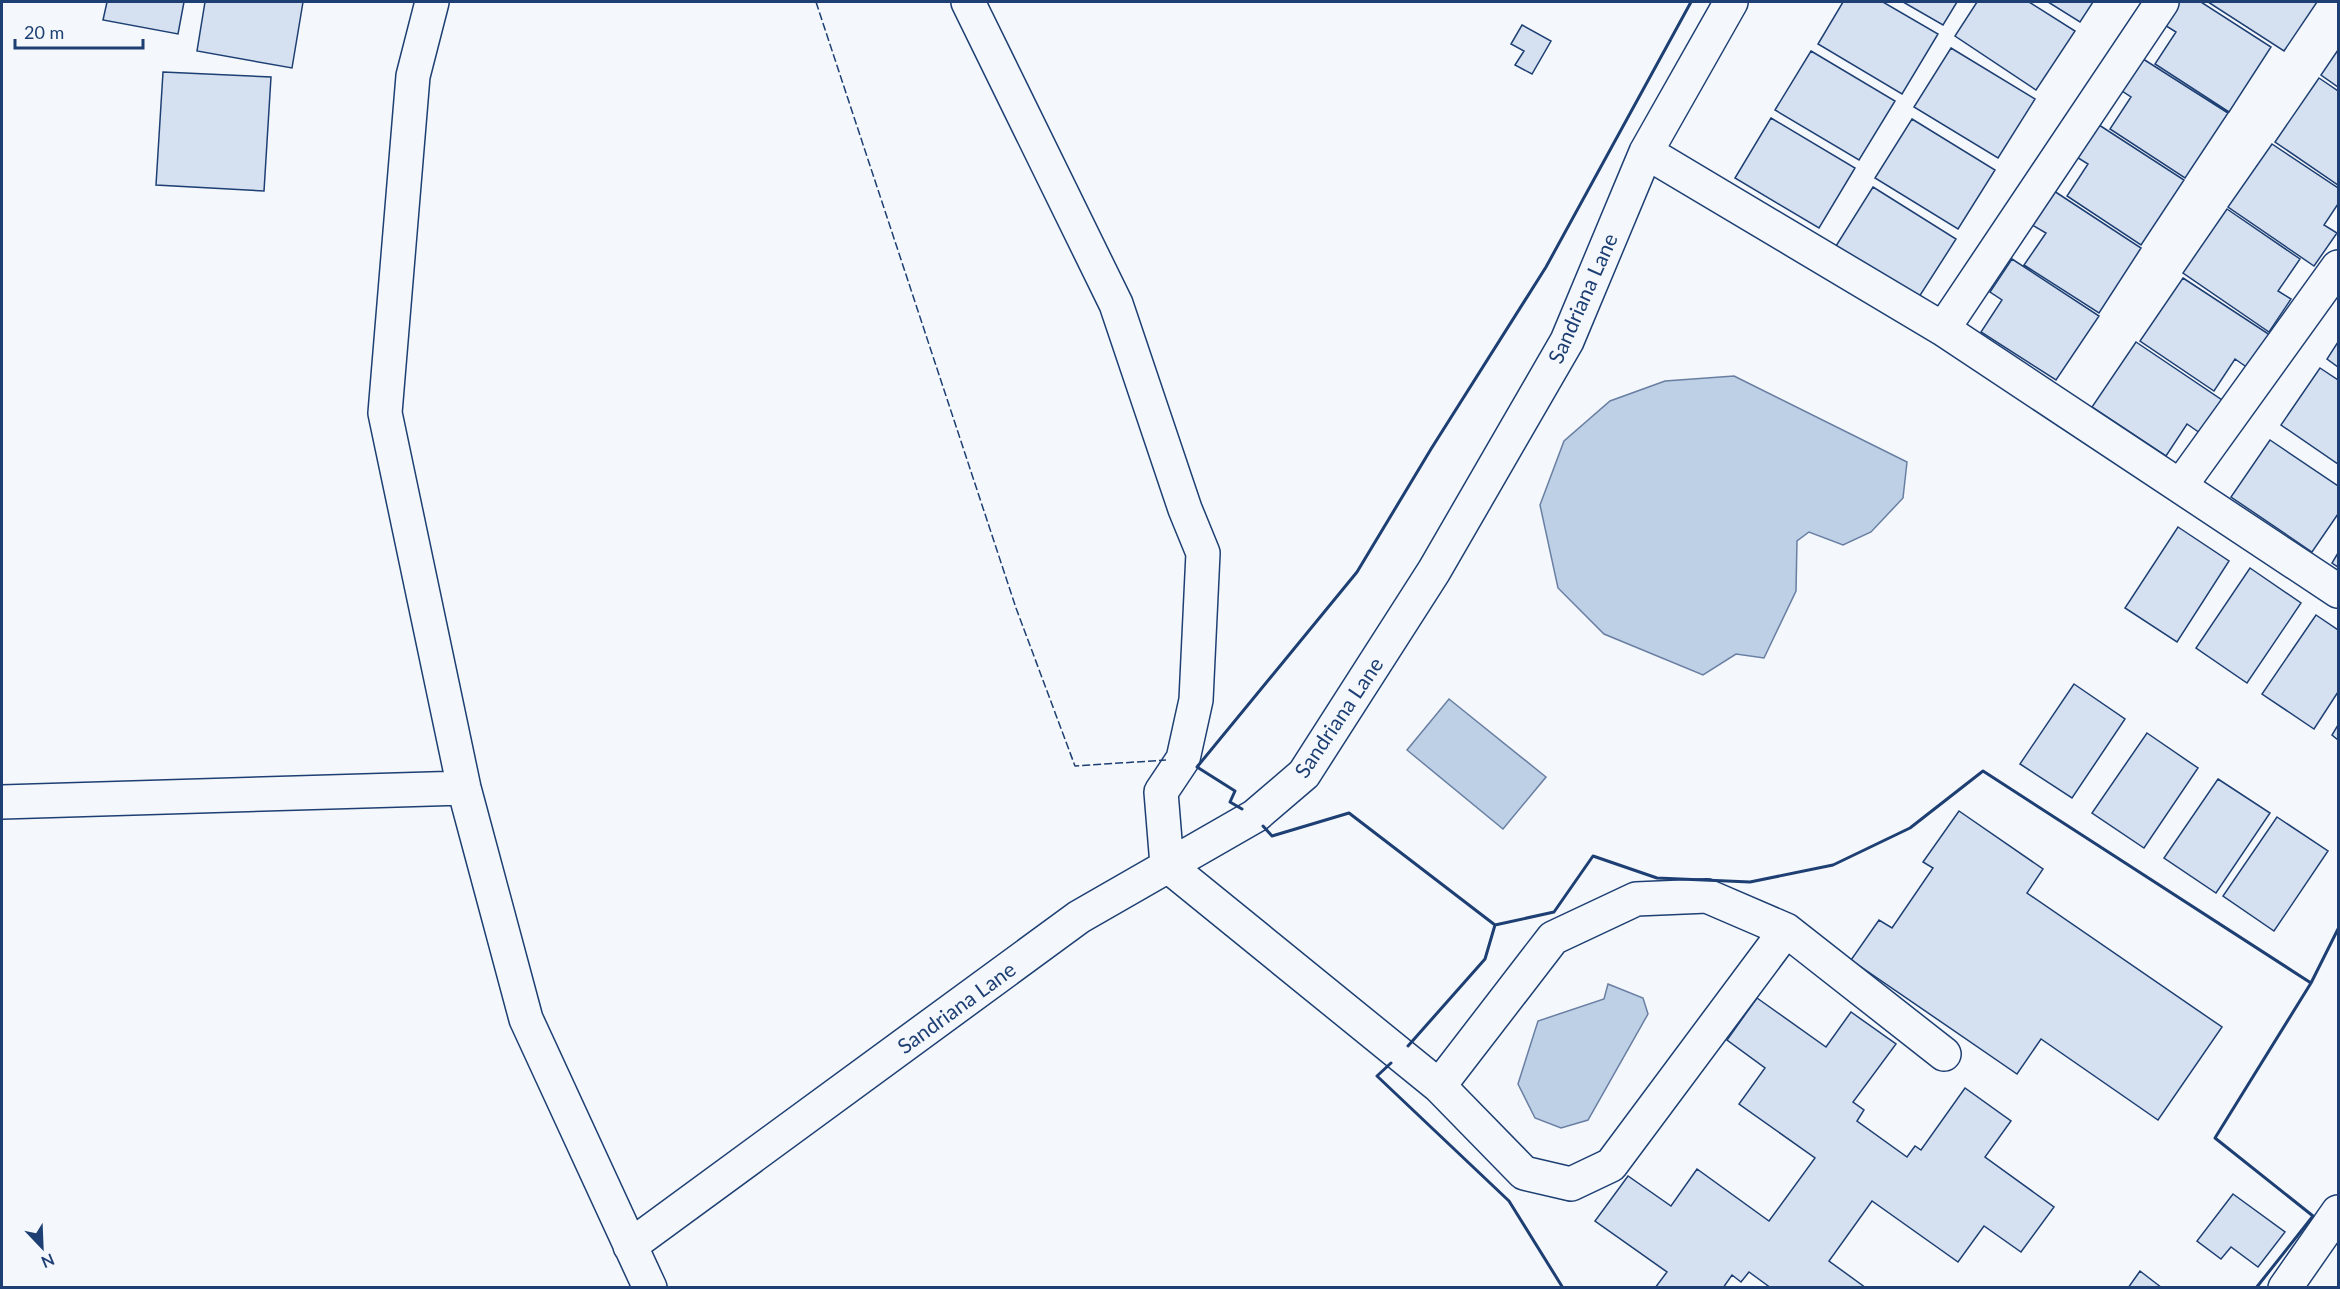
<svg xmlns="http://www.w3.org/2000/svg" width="2340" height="1289" font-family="Lato,sans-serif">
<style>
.water{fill:#bed0e5;stroke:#687fa3;stroke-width:1.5}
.building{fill:#d5e0f0;stroke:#1d3f73;stroke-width:1.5}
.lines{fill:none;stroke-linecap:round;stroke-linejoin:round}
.minor-casing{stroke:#1d3f73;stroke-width:36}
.minor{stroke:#f4f7fb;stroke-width:33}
.fence{stroke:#1d3f73;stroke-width:1.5;stroke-dasharray:8 3;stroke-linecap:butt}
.wall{stroke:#1d3f73;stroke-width:3}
.labels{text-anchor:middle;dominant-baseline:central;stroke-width:4.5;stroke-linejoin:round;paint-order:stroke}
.street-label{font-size:21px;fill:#1d3f73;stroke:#f4f7fb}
</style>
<rect width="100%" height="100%" fill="#f4f7fb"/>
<path class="water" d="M1734,376L1907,462L1903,498L1871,532L1843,545L1809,532L1797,541L1796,591L1764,658L1736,654L1703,675L1604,634L1558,588L1540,505L1564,441L1610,401L1665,381Z
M1449,699L1546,777L1503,829L1407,750Z
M1608,984L1643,998L1648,1014L1588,1120L1561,1128L1535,1118L1518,1084L1538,1021L1604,999Z"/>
<path class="building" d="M107,2H184L178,34L103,20Z
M205,2H303L292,68L197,51Z
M1843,2H1883L1938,34L1902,94L1818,44Z
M1903,2H1957L1943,25Z
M1977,2H2029L2075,31L2036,90L1955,36Z
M2048,2H2093L2080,22Z
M2177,2H2201L2271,47L2229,112L2155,64L2176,32L2163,24Z
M2208,2H2317L2284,51Z
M1522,25L1551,41L1532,74L1515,65L1524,51L1511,44Z
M1951,48L2035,99L1998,158L1914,107Z
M2338,50V87L2321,75Z
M1811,51L1895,101L1859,160L1775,110Z
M2140,57L2228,113L2185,178L2110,129L2131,97L2119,89Z
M163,72L271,77L264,191L156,185Z
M2319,78L2338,91V185L2275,142Z
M1771,118L1855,168L1819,228L1735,178Z
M1912,119L1995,170L1958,229L1875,178Z
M2096,123L2184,180L2141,245L2067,196L2088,164L2075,156Z
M2272,144L2338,188V204L2324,225L2337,233L2314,266L2228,207Z
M1873,187L1956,239L1919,297L1836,246Z
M2054,191L2141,248L2099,313L2024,265L2046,233L2032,225Z
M2227,209L2300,259L2278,291L2291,299L2269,332L2183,273Z
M2012,259L2099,316L2056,380L1981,332L2002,300L1990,292Z
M2183,278L2270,335L2248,368L2235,359L2214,391L2140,341Z
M2136,342L2222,400L2200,433L2187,424L2166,456L2092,407Z
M2338,342V367L2327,359Z
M2320,368L2338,380V464L2281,425Z
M2270,440L2338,486V514L2312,552L2231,497Z
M2178,527L2229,561L2177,642L2125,608Z
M2338,553V567L2332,563Z
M2250,568L2301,603L2247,683L2196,648Z
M2316,615L2338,630V692L2314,729L2262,694Z
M2074,684L2125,719L2072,798L2020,764Z
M2338,725V740L2332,735Z
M2147,733L2198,768L2144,848L2092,813Z
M2218,779L2270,813L2216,893L2164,858Z
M1959,811L2043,869L2027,893L2222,1027L2158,1120L2041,1039L2017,1074L1851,960L1879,920L1892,928L1933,868L1923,862Z
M2277,817L2328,851L2274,931L2223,896Z
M1757,998L1826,1047L1851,1012L1896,1044L1853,1102L1864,1110L1857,1121L1907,1157L1915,1146L1921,1150L1965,1088L2011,1121L1985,1157L2054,1207L2021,1252L1984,1226L1958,1262L1872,1201L1829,1261L1866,1288H1771L1749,1272L1741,1282L1732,1275L1723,1288H1655L1667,1272L1595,1221L1628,1176L1671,1206L1697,1169L1769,1221L1815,1158L1739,1104L1765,1068L1727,1040Z
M2233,1194L2285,1232L2258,1267L2231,1247L2221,1259L2197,1241Z
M2140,1271L2162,1288H2128Z"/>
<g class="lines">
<defs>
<path id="minor" d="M432,2L413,76L385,413L464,788L526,1019L650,1288
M968,2L1116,304L1185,509L1203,553L1196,700L1183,759L1161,792L1167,865L1439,1086L1524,1173L1571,1184L1611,1165L1786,930
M1646,152L1943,329L2338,591
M1943,329L2162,2
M2181,485L2338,267
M2,802L464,788
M1439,1086L1553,938L1636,899L1707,896L1786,930L1944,1054
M630,1246L1079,917L1255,816L1304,774L1434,571L1567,341L1646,152L1731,2
M2285,1288L2338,1212"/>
</defs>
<use href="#minor" class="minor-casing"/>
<use href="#minor" class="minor"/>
<path class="fence" d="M816,2L1016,608L1075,766L1166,760"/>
<path class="wall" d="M1242,809L1230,802L1235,791L1197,767L1357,572L1431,449L1546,267L1691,2
M1263,826L1272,836L1349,813L1495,925L1554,912L1593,856L1657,878L1750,882L1833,865L1910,828L1983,771L2311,983L2338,929
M1408,1046L1485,959L1495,925
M1391,1063L1377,1076L1509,1201L1563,1288
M2256,1288L2313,1216L2215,1138L2311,983"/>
</g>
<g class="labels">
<g class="street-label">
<text transform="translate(1582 298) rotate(-66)">Sandriana Lane</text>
<text transform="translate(1338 717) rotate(-56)">Sandriana Lane</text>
<text transform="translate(956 1007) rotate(-36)">Sandriana Lane</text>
</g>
</g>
<rect width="2340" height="1289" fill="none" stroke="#1d3f73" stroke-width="6"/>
<g transform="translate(42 1247) rotate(157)" stroke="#f4f7fb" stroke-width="4.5" paint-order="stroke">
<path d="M0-4.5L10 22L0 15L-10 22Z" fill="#1d3f73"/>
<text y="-9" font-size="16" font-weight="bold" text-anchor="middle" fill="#1d3f73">N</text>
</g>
<path d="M15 39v9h128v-9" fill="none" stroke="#1d3f73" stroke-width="3"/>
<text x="24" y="39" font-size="18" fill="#1d3f73" stroke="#f4f7fb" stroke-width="4.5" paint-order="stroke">20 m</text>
</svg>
